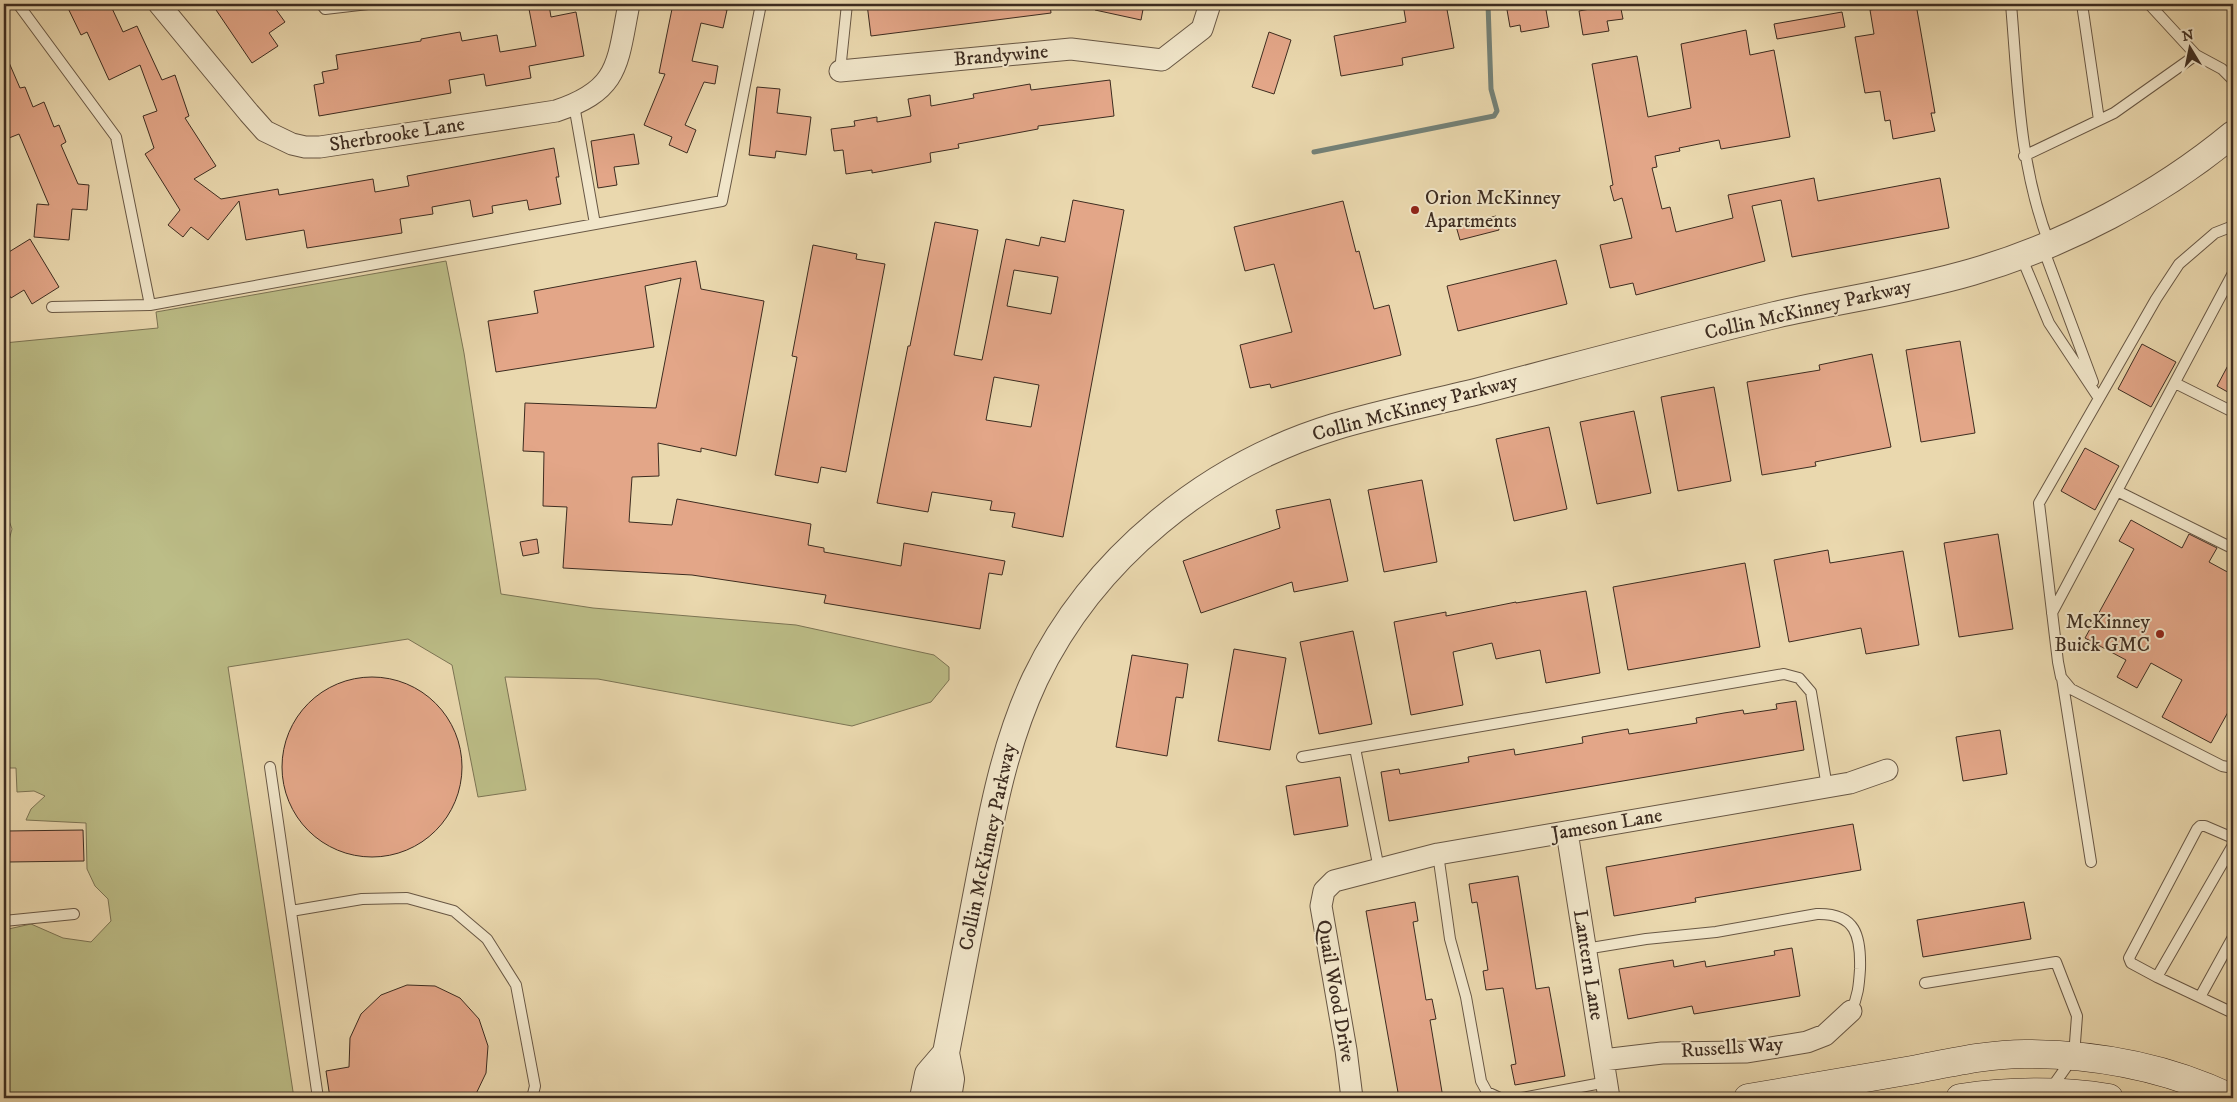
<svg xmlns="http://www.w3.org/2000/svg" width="2237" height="1102" font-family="'IM FELL DW Pica',serif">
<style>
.green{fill:#bcbd87;stroke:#7c7454}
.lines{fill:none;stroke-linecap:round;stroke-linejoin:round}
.stream{stroke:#748177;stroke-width:5}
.building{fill:#e3a688;stroke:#3d2c20;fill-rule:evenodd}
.service-casing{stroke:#685744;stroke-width:12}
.minor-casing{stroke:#685744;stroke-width:23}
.tertiary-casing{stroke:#685744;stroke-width:28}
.secondary-casing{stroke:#3d2c20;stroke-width:29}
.service{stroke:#f1e6ca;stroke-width:10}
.minor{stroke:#f1e6ca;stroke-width:21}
.tertiary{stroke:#f1e6ca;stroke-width:26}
.secondary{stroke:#f1e6ca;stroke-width:28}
.poi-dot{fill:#8f2418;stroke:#f1e6ca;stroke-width:2}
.labels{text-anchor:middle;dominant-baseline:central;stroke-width:4;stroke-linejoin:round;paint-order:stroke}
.street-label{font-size:20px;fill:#3d2c20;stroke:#f1e6ca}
.poi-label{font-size:20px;fill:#3d2c20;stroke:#f1e6ca;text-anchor:start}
</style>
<rect width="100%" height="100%" fill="#ead8ae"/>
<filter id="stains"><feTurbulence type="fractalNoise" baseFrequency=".004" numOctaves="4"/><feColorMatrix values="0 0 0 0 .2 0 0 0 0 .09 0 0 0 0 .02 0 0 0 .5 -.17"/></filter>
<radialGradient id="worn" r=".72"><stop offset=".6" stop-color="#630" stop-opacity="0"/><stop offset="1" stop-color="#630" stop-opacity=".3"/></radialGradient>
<path class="green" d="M446,261L464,353L501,594L593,608L796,625L934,655L949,667V680L931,702L852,726L598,679L505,677L526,790L478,797L452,665L408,639L228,667L294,1098H4V930L31,924L63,938L91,942L111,921L108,899L95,886L87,869L86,823L26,820L31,809L45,796L34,791L17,792L16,768H4V558L12,529L4,507V343L158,328L156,312Z"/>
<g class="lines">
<path class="stream" d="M1314,152L1494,116L1497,111L1491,89L1488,4"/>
</g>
<path class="building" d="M66,4H110L123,32L137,26L162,80L175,75L189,116L185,118L216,166L194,179L221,199L278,189L279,195L373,179L375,192L409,186L407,176L554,148L559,177H556L561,204L529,210L527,200L492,206L493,213L473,217L470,200L432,207L433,214L400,219L402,233L307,248L304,230L246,240L239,201L208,240L191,227L183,237L168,225L180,210L145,154L154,148L143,116L157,111L140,65L109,80L87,32L81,35Z
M212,4H272L285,22L269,33L278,46L252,63Z
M673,4H718L717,8L727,10L723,28L701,23L692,61L718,66L715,84L704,82L685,125L696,130L687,153L669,145L672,137L644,125L665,74L659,73Z
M867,4H1050L1051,13L871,36Z
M1096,4H1144L1141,20L1095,10Z
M1403,4H1446L1454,48L1402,58L1403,65L1341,76L1334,36L1406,22Z
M1506,4H1545L1549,27L1521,32L1520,25L1510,27Z
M1589,4H1620L1623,19L1607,21L1609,31L1583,35L1579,11L1590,9Z
M1908,4H1916L1935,113H1931L1935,131L1893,139L1890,120L1885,121L1880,91L1865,93L1855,37L1874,34L1870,10Z
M549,5L551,17L576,12L584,56L529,66L531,78L486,86L484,74L449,80L451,93L319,116L314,85L324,83L322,72L338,69L336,55L421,41V39L460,32L462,41L497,35L500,52L536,46L529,9Z
M1842,12L1845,27L1777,39L1774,24Z
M1746,30L1750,55L1774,50L1790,137L1721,149L1719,140L1679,148L1680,151L1655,156L1657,167L1652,168L1662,209L1670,207L1676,232L1733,218L1728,195L1814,178L1818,201L1940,178L1949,228L1792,257L1781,200L1752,206L1765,261L1636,295L1633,283L1610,288L1600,245L1632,238L1622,198L1614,201L1610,186L1613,185L1592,64L1637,56L1648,117L1691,108L1681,44Z
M1269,32L1291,40L1274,94L1252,87Z
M4,51L20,88L25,87L33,107L44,102L54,127L59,125L66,142L61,145L78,184L89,185L87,210L72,209L69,240L34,237L37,204L49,205L19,134L4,140Z
M1110,80L1114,116L1038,126V129L958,144L959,148L930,153L931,162L872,173V170L846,174L843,150L834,151L831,129L855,126L854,121L877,117V122L911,116L908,99L930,95L931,106L974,98L973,94L1030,84L1031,90Z
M757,87L780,89L777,113L811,117L806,155L776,151L775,158L749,155Z
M634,134L639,164L614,167L617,185L598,188L591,141Z
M1073,200L1124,210L1063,537L1012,527L1015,513L990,510L992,501L932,492L928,512L877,503L908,346H910L935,222L978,230L954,355L982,360L1006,239L1039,246L1041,237L1065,242ZM1014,270L1058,277L1051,314L1007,306ZM994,377L1039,385L1031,427L986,420Z
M1343,201L1356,252L1359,251L1374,309L1389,305L1401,355L1271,388L1270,384L1250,388L1240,345L1292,332L1274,264L1245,271L1234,227Z
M1496,216L1499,230L1460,240L1456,226Z
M30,239L59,287L32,304L24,290L11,298L4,286V255Z
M813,245L857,254L856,259L885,264L846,472L821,467L818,483L775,475L797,357L792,356Z
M1556,260L1567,304L1458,331L1447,286Z
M696,261L701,289L764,301L736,456L701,448V452L658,443L659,476L632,477L629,522L672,525L677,499L811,524L808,545L824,548V552L869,560L901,566L904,543L1005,561L1002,575L989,573L980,629L824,603L826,595L692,575L563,568L567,507L543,506L544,452L523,451L525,403L656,408L681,278L645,286L654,347L496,372L488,321L538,313L534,291Z
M1960,341L1975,433L1921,442L1906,350Z
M2142,344L2176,362L2151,407L2118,389Z
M1872,354L1891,447L1815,462L1816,466L1762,475L1747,382L1820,370L1819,365Z
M2233,356V395L2217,386Z
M1714,387L1731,481L1678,491L1661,397Z
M1634,411L1651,493L1597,504L1580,422Z
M1549,427L1567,509L1514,521L1496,439Z
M2085,448L2119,466L2095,510L2061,491Z
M1422,480L1437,562L1384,572L1368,490Z
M1330,499L1348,581L1294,592L1292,582L1201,613L1183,561L1280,528L1276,510Z
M2131,520L2182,548L2189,534L2217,548L2209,562L2233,575V703L2211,743L2162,717L2182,680L2151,663L2137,688L2117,677L2126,660L2085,638L2134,549L2119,541Z
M1998,534L2013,629L1959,637L1944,543Z
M537,539L539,553L523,556L520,542Z
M1828,550L1830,563L1903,551L1919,645L1866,654L1861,628L1789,642L1774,560Z
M1745,563L1760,647L1628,670L1613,587Z
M1586,591L1600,673L1546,683L1540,650L1496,659L1492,643L1453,652L1463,705L1411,715L1394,622L1446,612V616L1516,602V603Z
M1353,631L1372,724L1319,734L1300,642Z
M1234,649L1286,658L1270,750L1218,741Z
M1132,655L1188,664L1183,698L1176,697L1167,756L1116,747Z
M282 767a90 90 0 1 1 180 0a90 90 0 1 1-180 0Z
M1796,701L1804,750L1389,821L1381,772L1399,769L1400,774L1469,762L1468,757L1514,749L1515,755L1583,743L1582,737L1610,732L1628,729L1629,734L1697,723L1696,718L1724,713L1743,710L1744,714L1777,709L1776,704Z
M2000,730L2007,774L1963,781L1956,737Z
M1340,777L1348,826L1294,835L1286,786Z
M1853,824L1861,870L1695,898L1696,902L1614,916L1606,867Z
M83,830L84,861L8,862L7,831Z
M1518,876L1536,989L1549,987L1565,1076L1515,1085L1511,1065L1516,1064L1503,988L1486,990L1483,971L1488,970L1477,902L1472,903L1469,884Z
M1415,902L1418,921L1413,922L1426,1000L1432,999L1436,1019L1430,1020L1443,1098H1399L1366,911Z
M2024,902L2031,939L1923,957L1917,920Z
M1792,948L1800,996L1694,1014L1692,1006L1628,1019L1619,969L1673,960L1674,967L1705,961L1706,967L1775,955L1774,951Z
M407,985L435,986L460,998L479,1019L488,1046L486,1073L474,1098H330L326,1071L349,1067L350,1038L361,1014L381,995Z"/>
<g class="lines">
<defs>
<path id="service" d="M18,4L116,137L150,305
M321,4L325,9L368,4
M2011,4C2018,86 2019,165 2049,243
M2082,4L2099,120
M2196,55L2222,69L2233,80
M840,71L847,4
M574,105L595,224
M2024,156L2114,113L2196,55L2149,4
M2233,226L2215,233L2179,264L2156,299L2039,503L2058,662L2061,677L2071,689L2222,766L2233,768
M2043,248L2093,382
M2021,256L2049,323L2098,397
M52,307L150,305L722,201L761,4
M2175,383L2233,412
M2117,491L2230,547L2233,540
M2052,613L2233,273
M2062,678L2091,862
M1355,748L1379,869
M1302,757L1784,674L1799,678L1811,692L1827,787
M270,767L318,1098
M2233,845L2157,977L2233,1013
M1438,854L1450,939L1466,997L1481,1081L1487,1092L1500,1098
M291,911L362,899L407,898L454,911L487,939L516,985L535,1086L532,1098
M4,921L74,914
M1585,949L1646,939L1716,932L1817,914C1856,913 1861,936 1860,969C1859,985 1858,997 1851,1011
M2157,977L2131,963L2129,958L2197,829L2200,826H2205L2233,838
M1925,983L2056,962L2077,1016L2074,1056L2050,1090
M2200,997L2233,937
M1522,1098L1607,1082"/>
<path id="minor" d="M159,4L249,113L265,131L292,144L305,147H320L556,111C620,90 617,64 629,4
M840,71L1071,49L1162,60L1202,29L1210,4
M1567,832L1609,1098
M1603,1060L1662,1053L1747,1052L1807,1042L1825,1035L1851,1011
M1352,1098L1346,1050L1321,906L1324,891L1334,881L1438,854L1850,783L1887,770"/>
<path id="tertiary" d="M923,1098L928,1074L946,1053
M948,1098L951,1079L946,1053C957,995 968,938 979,881C992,812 1005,743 1035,679C1093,558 1207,466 1334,427C1384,412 1436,402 1487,389C1583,364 1679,338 1775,315C1840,300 1907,291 1972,272C2065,245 2158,196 2233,134"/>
<path id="secondary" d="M1748,1098C1803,1089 1858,1079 1912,1070C1950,1063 1987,1054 2025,1054C2097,1054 2166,1067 2231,1098
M1960,1098C2009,1091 2060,1090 2109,1098"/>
</defs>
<use href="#service" class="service-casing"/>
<use href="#minor" class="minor-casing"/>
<use href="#tertiary" class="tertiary-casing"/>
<use href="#secondary" class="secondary-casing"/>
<use href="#service" class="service"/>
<use href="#minor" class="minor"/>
<use href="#tertiary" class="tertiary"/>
<use href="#secondary" class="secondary"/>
</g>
<g class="poi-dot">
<circle cx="1415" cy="210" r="5"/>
<circle cx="2160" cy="634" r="5"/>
</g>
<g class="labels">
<g class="street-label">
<text transform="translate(1001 56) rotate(-5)">Brandywine</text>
<text transform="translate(397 135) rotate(-9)">Sherbrooke Lane</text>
<text transform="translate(1808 310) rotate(-13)">Collin McKinney Parkway</text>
<text transform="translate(1415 408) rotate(-15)">Collin McKinney Parkway</text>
<text transform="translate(1607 825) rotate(-10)">Jameson Lane</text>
<text transform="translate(988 847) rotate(-78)">Collin McKinney Parkway</text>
<text transform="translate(1588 965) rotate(81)">Lantern Lane</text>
<text transform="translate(1335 991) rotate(80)">Quail Wood Drive</text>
<text transform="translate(1732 1048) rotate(-4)">Russells Way</text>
</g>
<g class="poi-label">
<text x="1425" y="198">Orion McKinney<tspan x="1425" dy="23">Apartments</tspan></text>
<text x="2150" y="622" text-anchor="end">McKinney<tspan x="2150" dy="23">Buick GMC</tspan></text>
</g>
</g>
<rect width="2237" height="1102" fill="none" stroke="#ead8ae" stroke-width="20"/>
<rect x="5" y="5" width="2227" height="1092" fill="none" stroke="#3d2c20" stroke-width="2.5"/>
<rect x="10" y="10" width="2217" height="1082" fill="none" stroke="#3d2c20"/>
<g transform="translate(2190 48) rotate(350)" stroke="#f1e6ca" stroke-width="4" paint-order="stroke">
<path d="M0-4L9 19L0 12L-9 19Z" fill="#3d2c20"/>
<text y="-8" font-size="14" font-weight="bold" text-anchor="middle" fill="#3d2c20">N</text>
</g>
<rect width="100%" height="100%" filter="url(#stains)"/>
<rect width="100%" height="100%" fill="url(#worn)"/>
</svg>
